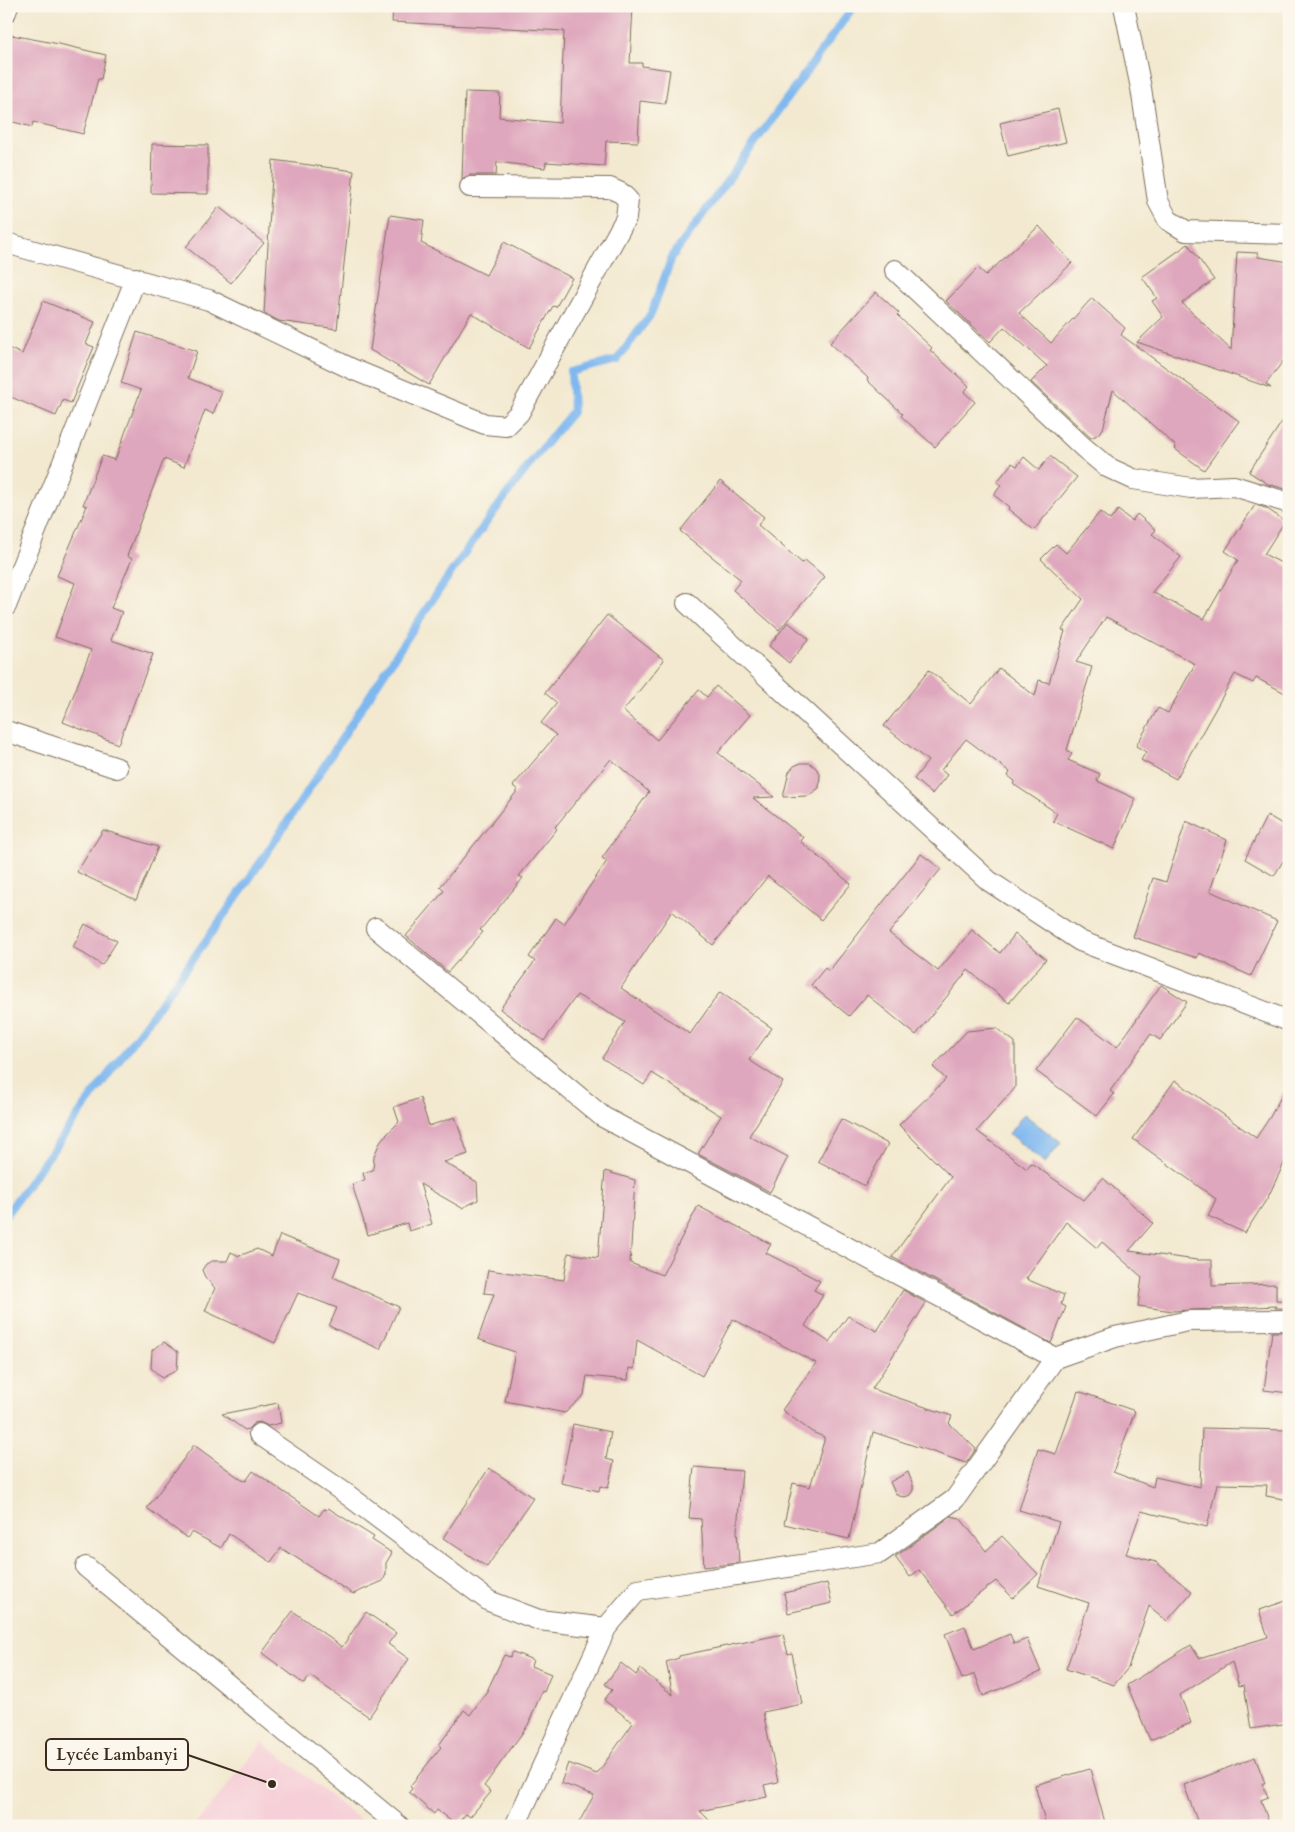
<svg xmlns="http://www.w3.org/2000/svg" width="1295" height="1832" font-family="Cardo,serif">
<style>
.built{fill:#f6cfd8}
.water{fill:#7fb8ef;stroke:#5d7186}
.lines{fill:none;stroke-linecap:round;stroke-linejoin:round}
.stream{stroke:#7fb8ef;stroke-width:8}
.building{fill:#dfa7bd}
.minor-casing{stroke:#7b6d5c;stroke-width:22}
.minor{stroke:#fff;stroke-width:20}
.leader{fill:none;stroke:#3b2a1e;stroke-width:2}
.callout-dot{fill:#3b2a1e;stroke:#fbf7ec;stroke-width:2}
.callout{fill:#fbf7ec;stroke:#3b2a1e;stroke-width:2}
.callout-label{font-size:16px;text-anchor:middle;font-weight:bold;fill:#3b2a1e}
</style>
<rect width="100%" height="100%" fill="#fbf7ec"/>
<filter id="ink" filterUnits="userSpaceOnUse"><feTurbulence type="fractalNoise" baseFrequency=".02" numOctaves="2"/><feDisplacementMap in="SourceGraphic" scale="10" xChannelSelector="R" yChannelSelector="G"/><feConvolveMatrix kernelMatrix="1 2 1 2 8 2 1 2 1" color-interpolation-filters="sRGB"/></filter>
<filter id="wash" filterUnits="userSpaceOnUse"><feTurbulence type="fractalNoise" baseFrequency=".0096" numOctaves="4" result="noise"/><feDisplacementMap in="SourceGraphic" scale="20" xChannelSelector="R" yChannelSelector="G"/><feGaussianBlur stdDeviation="1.12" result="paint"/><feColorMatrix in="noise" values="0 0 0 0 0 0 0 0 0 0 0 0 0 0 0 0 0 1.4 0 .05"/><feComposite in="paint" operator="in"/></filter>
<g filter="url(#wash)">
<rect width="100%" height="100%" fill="#f3e9d0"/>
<path class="built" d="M263,1742L368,1826H194Z"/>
<path class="water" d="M1024,1114L1061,1143L1045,1163L1009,1134Z"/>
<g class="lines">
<path class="stream" d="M6,1215C82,1108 163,1003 238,895C350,734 446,561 573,411L571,372L617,360L651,314L672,257L854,6"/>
</g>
<g id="blocks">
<path class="building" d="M393,6H633L630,63H642V66L670,70L665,104L640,101L638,142L606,141L604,166L546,162L545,168L497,162L496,175H470L462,179L465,92L500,93L499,117L560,123L564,31L392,22Z
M6,34L59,44L106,55L101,79H98L83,134L33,122L32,127L6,120Z
M1058,109L1066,142L1008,156L1000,123Z
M152,144L208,145V194L151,193Z
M273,160L354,171L337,329L279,321L264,313Z
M219,207L264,243L231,283L186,247Z
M390,215L424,220L421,243L486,275L504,242L572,278L556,307L553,306L529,348L471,313L429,385L370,350Z
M1039,226L1072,263L1019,313L1051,343L1092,298L1125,328L1121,335L1239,421L1204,470L1175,449L1176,446L1113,390L1103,429L1097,435L1091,438L1031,382L1047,366L1004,327L990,342L946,301L978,268L986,275Z
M1188,244L1214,280L1182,303L1231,350L1237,252L1258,253V257L1289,262V353L1266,384L1271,388L1137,342L1163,317L1152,301L1157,298L1142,277Z
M876,292L899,313L897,315L932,348L930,350L969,386L964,392L975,402L935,447L901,416L903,414L867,380L868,378L830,343Z
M43,301L95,322L86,344L94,347L71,403L63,400L56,416L6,395V347L22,354Z
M137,332L197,351L188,378L222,392L213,414L205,410L184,467L164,459L127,556L132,559L111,608L122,612L111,640L153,654L118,744L63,722L91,650L55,637L75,583L57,576L87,506L83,505L102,456L115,460L141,390L121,383Z
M1289,411V490L1268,484L1249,472Z
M1050,456L1077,477L1034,530L1008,509L1009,507L994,495L1001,485L997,482L1012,463L1017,466L1024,457L1039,470Z
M720,481L764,517L758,525L802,563L805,560L825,577L779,630L733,590L741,580L680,531Z
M1255,505L1266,508L1285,521L1264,554L1289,567V695L1256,678L1253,683L1235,674L1176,779L1141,760L1146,752L1136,746L1158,708L1168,713L1195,664L1106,617L1076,662L1092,667L1067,750L1072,754L1068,760L1100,774L1097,781L1136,799L1114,849L1053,821L1057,813L1013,784L1015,781L1008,776L1010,772L966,739L941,770L947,775L932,794L914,779L928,761L884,726L929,670L971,704L999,668L1035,696L1039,680L1049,683L1065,631L1062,630L1083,599L1041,559L1056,544L1066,553L1100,512L1110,520L1118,510L1132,521L1137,514L1156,530L1152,534L1181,557L1152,592L1204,619L1238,560L1225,551Z
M607,615L664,660L623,711L657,740L699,690L707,697L716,686L750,715L718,753L774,797L753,798L803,837L800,841L851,884L821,920L768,876L713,945L672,911L621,988L690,1034L720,992L772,1028L749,1060L783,1082L749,1136L788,1157L770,1192L698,1154L721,1116L652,1073L644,1085L602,1058L625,1022L577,995L544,1041L500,1009L535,961L529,957L556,918L564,924L607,861L602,858L649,792L611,759L555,827L557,829L519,876L523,878L480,930L483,932L448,972L406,936L444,891L440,887L518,790L513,786L556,735L541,723L557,703L545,693Z
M788,622L809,639L789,663L769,646Z
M801,763H810L816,768L820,774L819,788L808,796L783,797L789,772L794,766Z
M1267,815L1289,828V851L1274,876L1245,859Z
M1186,821L1227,840L1210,891L1277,921L1251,976L1199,953L1197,958L1133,937L1153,878L1166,882Z
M103,830L158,847L136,900L77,872Z
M921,854L941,869L889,933L938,971L972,930L1000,953L1015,934L1046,959L1009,1003L968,970L916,1035L867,995L849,1016L811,985L825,968L829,971Z
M85,924L117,941L102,965L73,947Z
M1161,985L1187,1002L1160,1040L1151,1034L1110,1091L1114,1094L1097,1116L1036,1071L1077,1017L1117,1047Z
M996,1028L1015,1042V1088L977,1131L1027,1169L1031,1163L1084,1200L1103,1178L1153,1223L1129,1251L1197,1260H1212V1286L1276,1284V1300L1289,1301V1308H1275L1276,1306L1172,1311L1138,1306L1142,1277L1102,1242L1097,1248L1066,1222L1026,1279L1064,1295L1061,1304L1066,1307L1051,1343L892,1257L951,1177L899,1125L946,1079L933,1067L967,1031Z
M1175,1080L1256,1138L1270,1117L1289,1082V1153L1268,1197L1245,1233L1208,1216L1216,1199L1133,1139Z
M420,1098L429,1126L455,1117L468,1154L444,1162L477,1182L478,1200L462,1208L420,1184L432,1224L409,1231L407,1223L368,1235L352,1184L365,1180L363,1173L373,1170L374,1156L381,1140L399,1122L394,1107Z
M841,1119L888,1144L865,1186L818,1161Z
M605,1171L635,1180L630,1263L662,1275L698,1206L771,1244L766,1253L820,1281L814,1290L823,1295L805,1326L829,1342L848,1316L877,1331L903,1290L926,1303L872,1389L952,1416L949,1423L976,1449L966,1463L873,1432L849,1539L784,1524L793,1483L810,1487L824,1441V1437L812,1432L782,1410L816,1363L733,1319L702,1376L637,1340L634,1369L629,1368L628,1380L587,1376L584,1395L565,1413L505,1401L515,1352L478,1339L494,1294L484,1293L488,1270L564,1280L568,1253L598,1258Z
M280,1235L340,1259L333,1277L399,1307L380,1349L329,1326L337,1308L298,1293L275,1343L205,1311L215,1288L205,1277L202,1270L206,1264L212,1261H227L231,1252L239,1256L257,1249L272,1256Z
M1272,1332H1289V1393L1264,1390Z
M164,1342L178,1352L177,1370L162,1378L151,1368L152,1350Z
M1078,1391L1135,1411L1113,1472L1153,1487L1155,1477L1200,1487L1202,1428L1289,1430V1500L1266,1496L1267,1485L1217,1484L1207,1527L1141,1511L1126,1554L1156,1562L1192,1592L1167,1621L1149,1606L1128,1668L1114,1685L1066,1669L1089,1603L1038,1586L1059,1522L1019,1510L1038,1449L1056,1454Z
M278,1403L281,1423L268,1426L260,1422L254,1423L248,1429L245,1430L222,1414Z
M573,1424L611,1432L606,1459L614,1461L608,1488L600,1486L599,1491L561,1483Z
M194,1445L242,1480L246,1481L253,1471L319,1516L324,1509L326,1510L328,1508L374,1537L372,1540L392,1553L386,1563V1574L383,1581L353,1594L281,1548L271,1562L229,1534L221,1548L192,1532L187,1538L147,1508Z
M694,1467L742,1471L737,1530L739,1563L704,1567L701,1519L689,1518Z
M489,1468L533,1498L487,1567L443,1538Z
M908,1472L913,1485V1490L910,1495L905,1497L899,1496L895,1493L890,1482Z
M951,1516L960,1518L986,1551L1002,1536L1038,1574L1013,1598L996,1581L953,1614L919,1570L910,1577L895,1557Z
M827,1583L832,1603L788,1613L784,1593Z
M1289,1600V1723L1251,1729L1244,1685L1239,1686L1232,1662L1180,1695L1191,1723L1150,1740L1127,1685L1191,1645L1199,1658L1268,1637L1259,1610Z
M293,1611L342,1647L366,1612L396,1633L388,1644L409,1659L369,1717L310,1676L304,1684L262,1653Z
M965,1626L974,1649L1010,1634L1014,1644L1027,1639L1041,1672L983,1696L975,1674L962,1679L945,1634Z
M783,1634L788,1654L792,1653L802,1704L763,1712L778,1782L764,1785L767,1797L700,1811L715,1826H577L594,1795L561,1783L568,1763L597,1774L633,1723L604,1700L612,1690L605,1684L621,1663L636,1675L640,1669L673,1695L666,1662L679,1658V1656Z
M513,1652L533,1660L531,1666L551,1674L544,1692L542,1691L528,1725L484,1786L491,1792L470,1817L466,1814L456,1825L437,1810L434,1814L409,1792L412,1789L410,1786L441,1747L439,1745L464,1710L470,1715L487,1691L504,1655L510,1657Z
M1255,1757L1265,1783H1262L1268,1797L1261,1800L1270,1826H1199L1184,1785Z
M1090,1769L1106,1826H1046L1035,1785Z"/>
</g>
</g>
<g filter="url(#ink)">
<use href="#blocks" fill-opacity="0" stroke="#7b6d5c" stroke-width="1"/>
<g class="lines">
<defs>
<path id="minor" d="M1124,6L1141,88L1158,201L1168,220L1186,231L1289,234
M6,12L8,6
M6,243L209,300L352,369L485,424L506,426L519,413L626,218L628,200L621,193L610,188L470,187
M895,270L1083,447L1107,467L1133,479L1191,488L1234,486L1289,503
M687,603L989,881L1080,941L1289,1021
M6,606L136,278
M6,731L117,768
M376,928L603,1117L1055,1358
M259,1434L345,1493L489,1601L539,1620L606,1628
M86,1567L399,1826
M515,1826L606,1628L638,1590L880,1553L955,1499L1055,1358L1115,1337L1188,1321L1289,1320"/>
</defs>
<use href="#minor" class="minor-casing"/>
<use href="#minor" class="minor"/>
</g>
</g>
<path class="leader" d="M272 1784L188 1755"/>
<circle class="callout-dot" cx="272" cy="1784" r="5"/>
<rect class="callout" x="46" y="1739" width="142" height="31" rx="5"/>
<g class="callout-label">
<text x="117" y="1760">Lycée Lambanyi</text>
</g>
<rect width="1295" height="1832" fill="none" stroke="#fbf7ec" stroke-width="25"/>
</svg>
